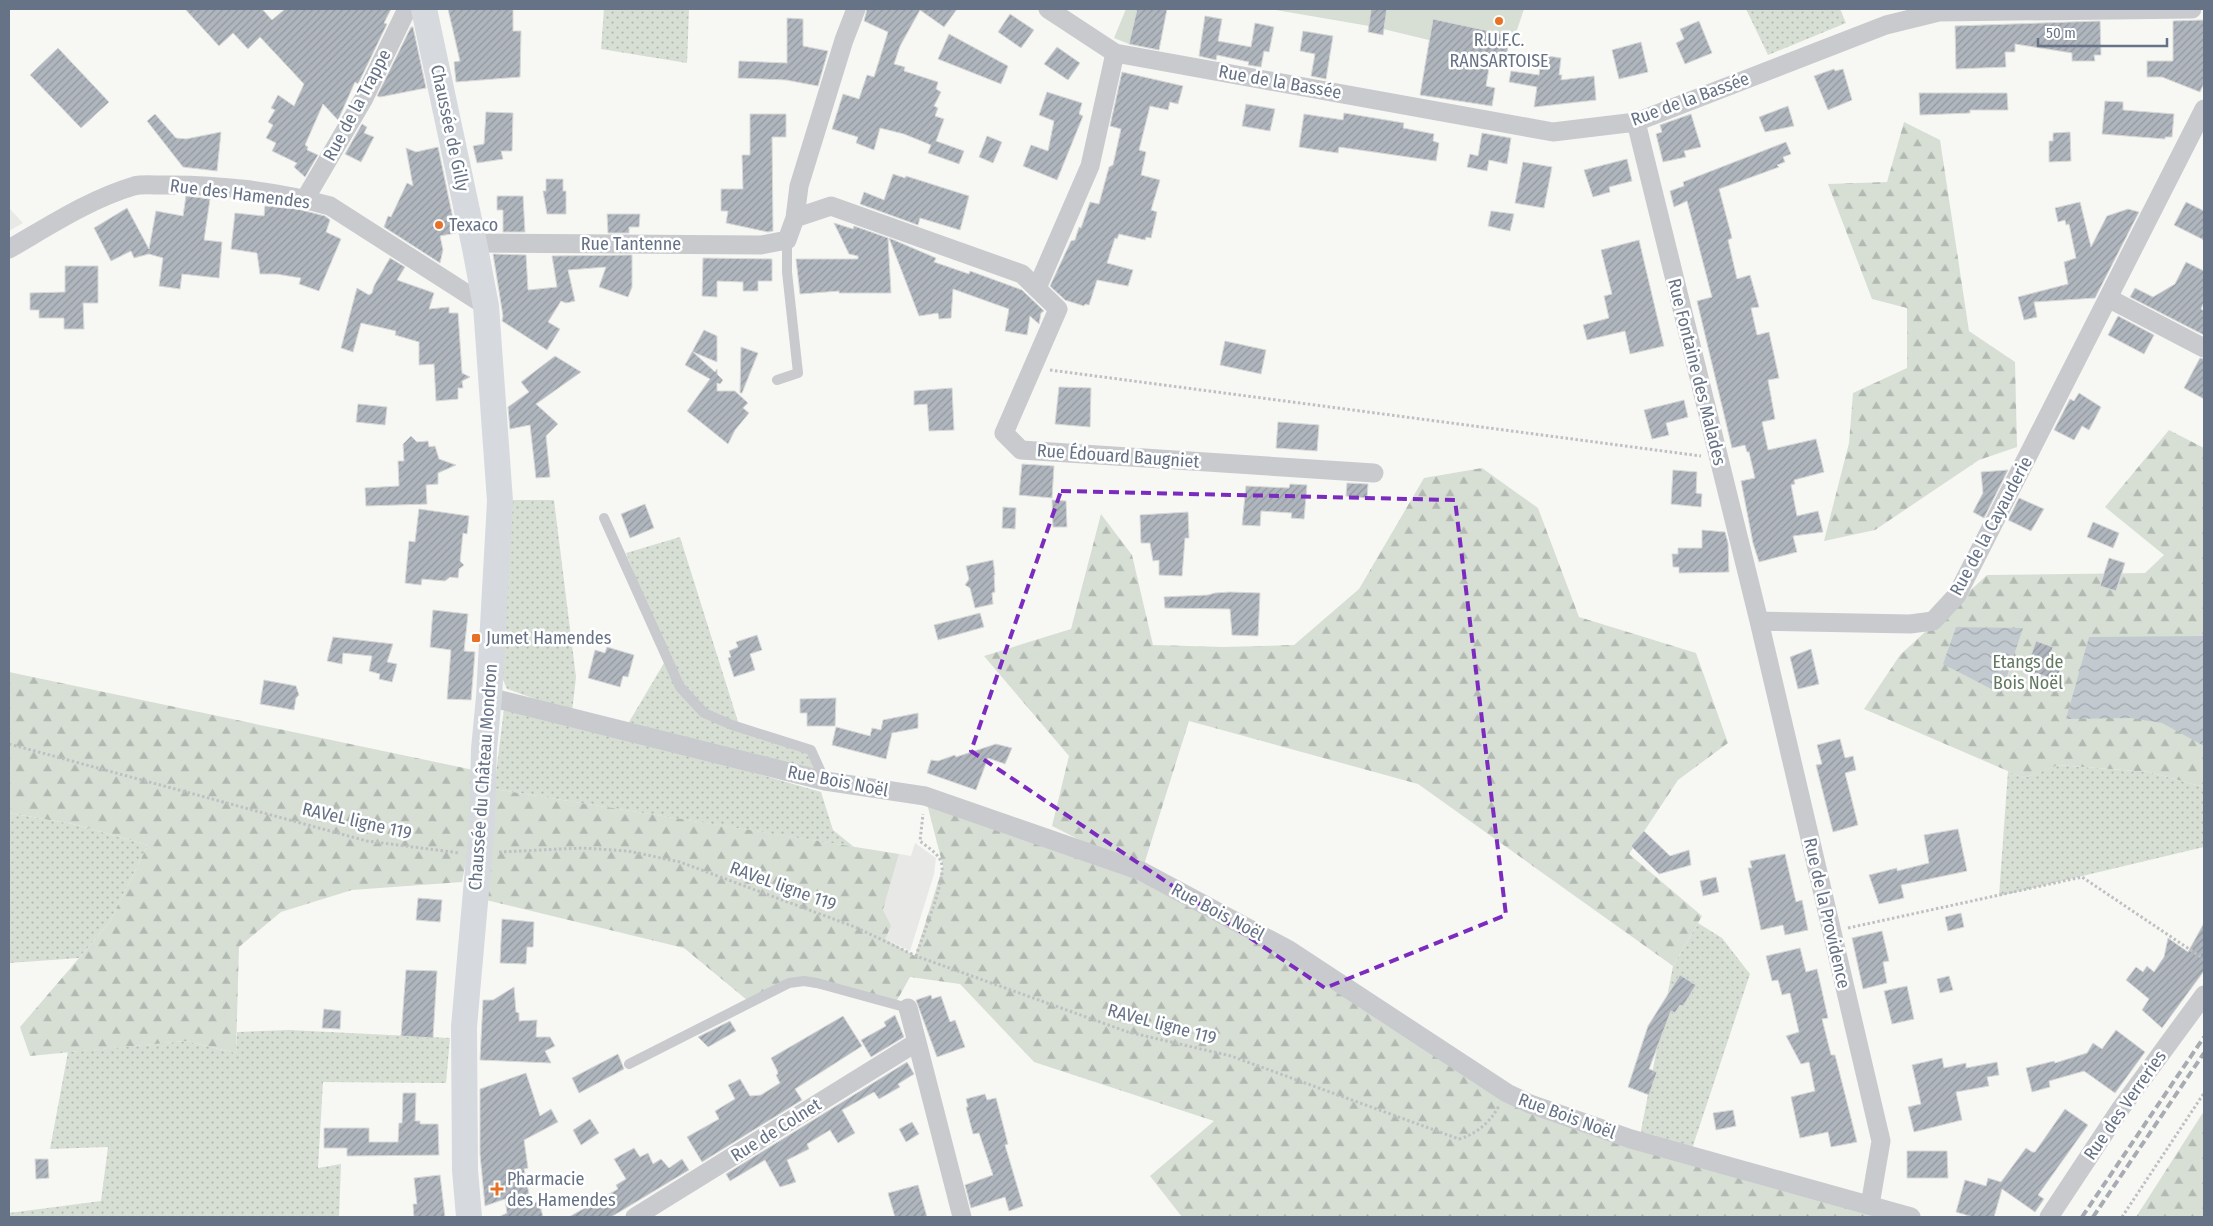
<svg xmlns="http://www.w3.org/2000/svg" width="2213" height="1226" font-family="'Fira Sans Condensed',sans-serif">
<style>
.built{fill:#e8e8e7}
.grass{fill:url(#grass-dots)}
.forest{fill:url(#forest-firs)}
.pitch{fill:#d7dfd5}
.water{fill:url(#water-waves)}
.building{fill:url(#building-hatch);stroke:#d8d9d7}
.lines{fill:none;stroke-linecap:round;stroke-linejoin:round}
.path{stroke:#bfc0c3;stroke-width:3;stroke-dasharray:2.5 2.5;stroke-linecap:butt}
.lane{stroke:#c8cace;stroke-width:10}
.street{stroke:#c8cace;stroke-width:19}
.secondary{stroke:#d6dadf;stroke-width:26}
.rail{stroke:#a7abb2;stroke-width:4;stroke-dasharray:8 4;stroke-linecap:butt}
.marked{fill:none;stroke:#7b2cbf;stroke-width:4;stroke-dasharray:10 6;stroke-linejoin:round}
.poi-dot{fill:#e77225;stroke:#fff;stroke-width:2}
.labels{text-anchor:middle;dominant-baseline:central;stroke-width:5;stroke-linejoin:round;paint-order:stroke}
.poi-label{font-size:18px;fill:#667286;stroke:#fff;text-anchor:start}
.street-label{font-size:18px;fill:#667286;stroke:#fff}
.park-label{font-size:18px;fill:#627861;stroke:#fff}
</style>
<defs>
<pattern id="grass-dots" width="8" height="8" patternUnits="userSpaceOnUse" patternTransform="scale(1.25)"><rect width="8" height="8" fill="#d7dfd5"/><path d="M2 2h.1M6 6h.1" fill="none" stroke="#b2b9b2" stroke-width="1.8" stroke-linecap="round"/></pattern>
<pattern id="forest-firs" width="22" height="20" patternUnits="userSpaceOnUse" patternTransform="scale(1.25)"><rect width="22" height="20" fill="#d7dfd5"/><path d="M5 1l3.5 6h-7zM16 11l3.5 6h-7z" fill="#b2b9b2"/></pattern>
<pattern id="water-waves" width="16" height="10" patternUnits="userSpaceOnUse" patternTransform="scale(1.25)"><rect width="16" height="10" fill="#c2cad0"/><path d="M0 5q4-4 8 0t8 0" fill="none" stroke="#a1a8ae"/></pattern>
<pattern id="building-hatch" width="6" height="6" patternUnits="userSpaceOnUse" patternTransform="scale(1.25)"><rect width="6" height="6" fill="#b0b6bd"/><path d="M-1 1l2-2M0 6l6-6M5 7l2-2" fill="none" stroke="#93989f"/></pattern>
</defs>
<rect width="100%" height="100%" fill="#f7f7f4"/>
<path class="built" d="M9,208L23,223L9,231Z
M915,843L936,858L934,874L910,951L885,939L883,910L899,854L911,856Z"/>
<path class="grass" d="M604,9H689L687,63L601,49Z
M1746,9H1840L1846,23L1768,55Z
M504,500H554L576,677L572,712L507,689L500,673Z
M680,537L740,728L811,750L825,781L626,727L667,658L626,553Z
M505,701L821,792L833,830L854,847L494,789Z
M2057,765L2149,772L2204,787V847L1999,896L2008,771L2024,778Z
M9,813L73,824L148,845L109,923L79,958L9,963Z
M1698,923L1722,938L1750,974L1690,1155L1638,1146L1673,966Z
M289,1030L450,1038L446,1083L323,1082L318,1168L341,1164L339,1217H9V1213L101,1201L108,1147L50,1149L68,1052L186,1041L236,1053L237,1032Z"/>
<path class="forest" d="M1904,122L1940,140L1969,331L2015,362L2017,447L1979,460L1875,530L1824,541L1849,443L1853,393L1907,368V308L1872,299L1828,184L1887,182Z
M2169,430L2204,448V787L2149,772L2058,765L2024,778L1864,709L1900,655L1987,575L2145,573L2164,555L2105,507Z
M1482,468L1538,508L1579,617L1696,653L1728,743L1678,780L1629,854L1702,916L1673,966L1418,784L1189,721L1142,871L1507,1093L1905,1217H1182L1150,1176L1214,1121L1034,1062L960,984L910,977L895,1004L792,983L747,1000L684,948L482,899L494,789L899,854L883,910L891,926L885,939L915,956L943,866L925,796L1136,868L1052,826L1069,756L984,656L1071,629L1101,514L1132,555L1153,645L1224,647L1294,645L1359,589L1424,478Z
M9,672L483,772L462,882L352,890L281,912L239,947L236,1053L186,1041L30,1056L20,1027L109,923L148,845L73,824L9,813Z
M2204,1111V1217H2136Z"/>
<path class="pitch" d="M1126,9H1137L1129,44L1114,38Z
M1270,9H1524L1516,33L1499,63L1433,41L1375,27Z"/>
<path class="water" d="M1956,627L2023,628L2001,694L1943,664Z
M2204,636V746L2162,723L2130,718L2066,719L2089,637Z"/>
<path class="building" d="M185,9H262L272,20L285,9H391L384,23L387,24L358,84L355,82L338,120L323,104L305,145L308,147L307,150L318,155L305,177L294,167L297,163L272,151L276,143L266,138L273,125L268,122L275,110L271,108L278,95L294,106L304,84L260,37L248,49L233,33L219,46Z
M448,9H513V31H521L520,77L456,82L454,62L460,61Z
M867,9H957L944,27L920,10L900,46L894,64L905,67L904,71L938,82L936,89L941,92L934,106L938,108L935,116L944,119L936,141L964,151L959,164L928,153L931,145L904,134L880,128L874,150L856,143L858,137L832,129L843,94L859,99L867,75L874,77L888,32L864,21Z
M1137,9H1167L1159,50L1129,44Z
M1371,9H1387L1383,35L1368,32Z
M1010,14L1034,30L1021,48L998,32Z
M1205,16L1222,19L1218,41L1251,47L1255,23L1274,27L1269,52L1264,51L1261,67L1248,65L1249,62L1217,55L1216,60L1199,56Z
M787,18L803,19V46L828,51L818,86L786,80L738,78L739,61L787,63Z
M1433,19L1503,34L1502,40L1509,42L1506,57L1491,55L1486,86L1495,88L1492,106L1420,95Z
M2204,20V83L2200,92L2162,77H2147V61H2173V21Z
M1699,21L1712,53L1685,64L1676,43L1684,39L1680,29Z
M2100,21L2101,55H2094L2095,61H2072V53L2015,44V52H2005L2006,67L1956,69L1955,26Z
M411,27H413L426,88L380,97L377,96Z
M1303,31L1333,36L1326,79L1311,76L1315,54L1300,51Z
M949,34L1008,66L1001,84L938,59Z
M1641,42L1648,72L1619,79L1612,50Z
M1057,47L1080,63L1068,80L1044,64Z
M58,48L109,102L81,128L30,75Z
M1541,55L1561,58L1559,75H1562L1561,80L1594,76L1596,100L1534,107L1537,87L1509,82L1511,71L1539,75Z
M1834,69L1835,71L1843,69L1852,100L1828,110L1814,76Z
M1122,72L1183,86L1178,104L1170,102L1168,110L1150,106L1139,150L1146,152L1141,175L1160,180L1151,210L1157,212L1151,238L1146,237L1145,240L1119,234L1117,239L1115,238L1107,263L1133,270L1128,286L1097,280L1089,305L1085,304L1084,306L1065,300L1050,286L1071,241L1075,240L1079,227L1081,228L1090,202L1099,204L1109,167L1113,165L1121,129L1110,126Z
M1047,92L1082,103L1079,114L1083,116L1057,180L1023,166L1031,145L1048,151L1054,121L1039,115Z
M1919,93H2007L2008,110H1970V113L1920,115Z
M2105,101L2123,102V110L2174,114L2172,137H2165V139L2102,134Z
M1246,104L1275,109L1270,131L1242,126Z
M1788,106L1794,126L1765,132L1759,117Z
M486,112L513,113L512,151H501L503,159L477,163L473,146L484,144Z
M1344,113L1404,123L1403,128L1434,134L1433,141L1439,143L1436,161L1339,147L1338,153L1299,147L1304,114L1343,120Z
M155,114L176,138L186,139L221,132L217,171L183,167L147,121Z
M750,114H786V137H772L773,231L768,232L726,223L728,211H721V189H743L742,155H750Z
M1691,114L1701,147L1684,151L1686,157L1663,162L1656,134L1662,132L1660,125Z
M362,124L367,127L364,133L374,137L361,162L345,154Z
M2070,132L2071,161L2049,162V141H2053V133Z
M1482,133L1511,138L1507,164L1489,160L1487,171L1467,167L1470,154L1478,156Z
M987,136L1002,142L993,163L979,157Z
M1786,142L1791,154L1783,157L1785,162L1777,165L1779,167L1719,189L1732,238L1728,240L1737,279L1750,275L1759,307L1751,308L1757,335L1769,332L1779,378L1768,380L1775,419L1762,422L1768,450L1816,439L1824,472L1794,480L1795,484L1791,485L1797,516L1818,511L1823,532L1793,536L1797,552L1759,562L1753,543L1741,481L1755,478L1749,452H1747L1745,445L1732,448L1697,301L1712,297L1687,201L1674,207L1670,191L1684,186L1683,182Z
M438,147L456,233L440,236L443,250L440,263L384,227L388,216L391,217L407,183L413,186L406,148L416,152Z
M1627,159L1632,181L1609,187L1610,192L1593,197L1584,170Z
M1523,162L1552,167L1544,208L1515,203Z
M893,174L905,178L906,176L969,196L960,230L920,218L918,225L860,204L864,192L884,200Z
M546,179H563V191H566V214H547L543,191H546Z
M186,196L210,199L204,240L222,242L219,278L182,274L180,289L159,286L163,258L149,254L134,258L131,251L111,261L94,228L127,208L149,249L156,211L183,216Z
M497,196H523L525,232H503V210H497Z
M2080,202L2091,247L2107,216L2128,209L2139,212L2095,298L2034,302L2037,317L2024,320L2018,297L2068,284L2064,262L2076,258L2069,224L2066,225L2065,220L2058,222L2055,208Z
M2186,202L2204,211V240L2174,225Z
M265,206L297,209L325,216L330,220L326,232L341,239L319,291L299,284L301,278L276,274H260L257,253L231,249L235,213L264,216Z
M1491,211L1514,214L1510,231L1488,226Z
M607,214H640L639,227H629V233H608Z
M834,223L853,229L854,226L888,238L891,293H839V291L800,294L796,259H858V256L849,254Z
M889,238L936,258L934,262L969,274L970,271L1022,290L1044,311L1041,313L1039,324L1030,316L1027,335L1005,331L1009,309L953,289L951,318L939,319L938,313L919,316Z
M1639,240L1664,346L1630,354L1625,331L1587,340L1583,325L1609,318L1604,296L1612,294L1601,250Z
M493,254L526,255L528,290L557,287L552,256L632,255V287L628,297L599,287L606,267L568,270L575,301L566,303L561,301L548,322L560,329L547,350L502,321L503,316Z
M390,258L405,267L397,280L434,293L429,309L449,307V313H458L462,373L470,377L462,381L463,388H458V399L436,401L434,364L419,365V342L395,335L396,331L361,323L353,352L341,348L357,288L369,295L372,293L374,286Z
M703,258L772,259V281H758V291H743V282L717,281V297L702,296Z
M2186,262L2204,271V302L2201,309L2204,311V335L2130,297L2135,288L2153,297L2175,284Z
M65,266H98V303H83L84,329H64V318H39V310H30V293L65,292Z
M2118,316L2154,335L2144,354L2108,335Z
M704,330L717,336V362L693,352L715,372L717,369V374L723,380L720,384L717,383V391H735L748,403L743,408L749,413L735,430L728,444L687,411L710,379L685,365Z
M1225,341L1266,350L1261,374L1220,365Z
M741,347L758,353L742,393H740Z
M555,356L581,372L536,404L558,424L546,436L550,477L536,478L530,425L510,429L508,407L529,392L521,382Z
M2200,358L2204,359V399L2184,388Z
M1059,387L1091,388L1090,427L1055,424Z
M952,388L954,430L929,431L927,404L914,405V391Z
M2079,393L2101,407L2089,430L2082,426L2074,440L2054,430L2070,399L2074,401Z
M1684,400L1688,417L1666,423L1669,435L1652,439L1644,410Z
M358,404L387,407L385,425L356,422Z
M1278,422L1319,425L1317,451L1276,448Z
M411,436L417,442L428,441L429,447L435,446L439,459L456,465L438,473V484L426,485L427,504L366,506L365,488L399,486L398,461H404L403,444Z
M1022,464L1054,466L1052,498L1019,495Z
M1673,470L1697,472L1696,493L1702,494L1701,507L1671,504Z
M2008,470L1984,518L1973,512L1983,493L1981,472Z
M1347,483L1368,484L1367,498L1346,496Z
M1290,484L1307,485L1304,519L1291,518L1292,513L1261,511L1260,526L1242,525L1246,486L1289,488Z
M2019,498L2044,509L2031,531L2008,520Z
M1052,500L1066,501L1067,527H1053Z
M645,504L654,528L630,538L621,514Z
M1003,507L1016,508L1015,529L1002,528Z
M419,509L469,516L467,534L463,533L460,561L464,565L459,569L458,578L450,577L445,581L422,579L421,585L405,583L409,541L415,542Z
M1188,512L1189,538H1185L1182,576L1159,575V560L1153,561L1150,543H1141L1140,515Z
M2093,522L2119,533L2113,548L2087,537Z
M1702,530L1725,532L1728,543L1729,572L1679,573V567H1673L1672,554H1678V548H1702Z
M2109,558L2125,563L2116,591L2100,586Z
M993,560L995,575H994L995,592L992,593L993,604L975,608L970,588L965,585L969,579L966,566Z
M1230,592L1260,593L1258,636L1232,635L1230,609L1165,608L1164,597L1208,595L1215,593Z
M433,610L468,614L464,651L475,652L471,700L447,699L451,650L430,647Z
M980,613L984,627L938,640L934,625Z
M757,635L762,650L750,654L755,670L734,677L728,658L731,657L729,651L738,647L736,642Z
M333,637L393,644L387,662L397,664L392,682L379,679L380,674L369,671L372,656L343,653L342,664L327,661Z
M2036,641L2053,647L2051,653L2064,658L2057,680L2026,670Z
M607,647L634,655L628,677L623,676L620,687L588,678L595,650L605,653Z
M1811,649L1819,684L1798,689L1790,657Z
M264,680L296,686L299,695L296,698L294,710L260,704Z
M836,698L835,726H807V713H800V699Z
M918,713V728L892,733L886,759L832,745L836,727L870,736L872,728L881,730L883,720Z
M1840,739L1845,758L1853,756L1856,770L1845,773L1858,825L1833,832L1816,765L1822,764L1817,745Z
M996,744L1012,748L1005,764L988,758L976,790L927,773L931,760L938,761L955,755L956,757Z
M1958,829L1967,871L1901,885L1904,898L1879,904L1869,875L1897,868V871L1929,863L1924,835Z
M1644,831L1670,856L1689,850L1691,865L1659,874L1631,846Z
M1785,854L1796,902L1802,900L1808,930L1785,935L1783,925L1761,930L1748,868H1752L1750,861Z
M1716,877L1719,892L1703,896L1700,881Z
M418,898L442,900L440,922L416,920Z
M1961,913L1964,927L1948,931L1945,917Z
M502,919L534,922L533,947H527L526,964L500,963Z
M2204,923V971L2162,1028L2142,1010L2149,999L2126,980L2136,967L2143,972L2147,966L2154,972L2164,957L2168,938L2188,952Z
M1882,931L1889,961L1883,962L1887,983L1863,989L1852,938Z
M1800,948L1806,972L1817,969L1828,1018L1822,1019L1831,1055H1835L1857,1142L1831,1147L1828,1132L1800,1138L1791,1097L1815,1091L1809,1062L1801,1064L1786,1036L1799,1032L1790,993L1782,995L1778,980L1772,981L1766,956Z
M406,970L437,971L433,1038L401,1036Z
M1680,975L1696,985L1683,1006L1680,1005L1675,1013L1671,1011L1649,1069L1657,1072L1649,1095L1628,1087L1648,1026Z
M1949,976L1953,990L1940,993L1937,979Z
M1907,986L1914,1019L1892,1024L1884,991Z
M514,987L516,1012L519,1013V1021L537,1020L536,1037H550L555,1046L545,1051L551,1063L480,1060L483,1000H493Z
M931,995L932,999L941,996L950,1022L955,1020L965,1047L937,1057L916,1000Z
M324,1009L341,1011L340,1029L322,1028Z
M895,1015L904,1037L871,1057L861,1040L886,1026L884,1022Z
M843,1016L862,1046L795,1089L802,1100L702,1162L687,1137L719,1119L715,1111L735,1099L728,1085L740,1079L750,1096L761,1095L780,1083L776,1075L778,1074L777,1070L771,1058Z
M730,1021L736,1031L708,1047L698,1037Z
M2116,1030L2145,1052L2115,1093L2084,1071L2049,1081L2050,1087L2032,1092L2026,1068L2054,1061L2055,1063L2087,1053L2093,1043L2102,1049Z
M618,1054L624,1069L579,1093L572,1078Z
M1942,1058L1944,1068L1966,1063V1068L1997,1062L1999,1075L1987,1077L1989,1086L1956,1092L1962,1120L1914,1132L1908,1107L1921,1104L1912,1065Z
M907,1062L914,1074L898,1084L900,1087L879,1099L874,1092L842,1110L855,1133L838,1143L830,1130L807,1144L809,1149L787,1160L796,1182L780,1187L765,1160L730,1181L726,1174Z
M526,1073L540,1116L551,1109L558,1122L524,1140L528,1168L524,1169L531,1204L539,1201L543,1217H499L507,1213L505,1199L485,1206L480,1154V1089Z
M403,1093H416L415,1121H420V1124H438L439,1155L347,1156V1148H324V1128H369V1142H398L399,1123H402Z
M985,1094L987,1100L996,1098L1008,1144L1005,1145L1023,1206L1009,1211L1005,1197L971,1208L965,1185L993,1175L979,1133L973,1134L966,1107H968L966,1099Z
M2065,1109L2088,1125L2038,1195L2044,1199L2035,1212L2002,1189L1994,1217H1973L1956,1212L1965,1180L1986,1186L1988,1178L2001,1182L2026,1148L2032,1152H2035Z
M1733,1110L1736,1126L1716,1130L1713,1113Z
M590,1119L599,1133L581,1145L573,1130Z
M912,1122L919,1134L906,1142L899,1129Z
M634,1148L640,1157L648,1153L653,1164L661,1159L669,1168L682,1159L689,1170L611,1217H569L618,1189L616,1185L626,1179L614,1159Z
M1907,1151H1947L1948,1178H1907Z
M35,1159H48L49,1178L36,1179Z
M440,1175L445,1217H414L413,1204H417L414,1178Z
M918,1185L927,1217H895L888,1193Z"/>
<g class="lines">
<path class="path" d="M1050,370L1701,456
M9,744L367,841L460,853
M499,852L582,848L628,851L680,862L855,927L916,956L1128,1032L1231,1056L1459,1139C1477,1134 1490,1122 1499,1106
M1848,928L2082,877L2204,959
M916,956C922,937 944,884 942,867C942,855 928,848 920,841L923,814
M2122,1217L2204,1093"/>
<path class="lane" d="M777,380L798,373L787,272V240
M604,518L680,687L704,713L732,725L811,750L825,781
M629,1064L789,983L804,981L817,983L908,1008"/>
<path class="street" d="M1048,9L1115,53L1553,132L1636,122L1886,25L1939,12L2192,9
M1636,122L1759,621L1881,1141L1870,1205
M305,199L363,100L407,9
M795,218L831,206L1022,274L1058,309L1004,433L1021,450L1374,473
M474,243L761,245L787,240L795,218L799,186L844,40L856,9
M9,249C49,226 90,199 134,186C142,184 153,185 161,185C215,184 278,191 330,206L486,306
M1037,288L1090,166L1115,53
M2108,298L2204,348
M1759,621L1910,624L1933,621L1957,595L2204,109
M489,697L825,781L925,796L1141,871L1289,950L1507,1093L1530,1104L1631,1139L1911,1217
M908,1008L917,1042
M635,1217L917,1042L962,1217
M2049,1217L2121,1108L2204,995"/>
<path class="secondary" d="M424,9L475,248L486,306L500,501L489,697L484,749L482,823L464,1027L465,1170L469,1217"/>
<path class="rail" d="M2082,1217L2204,1037
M2093,1217L2204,1053"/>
</g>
<path class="marked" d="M1061,491L1455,500L1506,915L1325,988L971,751Z"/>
<g class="poi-dot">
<circle cx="1499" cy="21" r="5"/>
<circle cx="439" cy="225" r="5"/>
<rect x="471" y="633" width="10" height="10" rx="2.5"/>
<path d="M494.5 1181.5h5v5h5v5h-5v5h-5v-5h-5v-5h5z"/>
</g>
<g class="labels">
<g class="poi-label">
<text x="1499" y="40" text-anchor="middle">R.U.F.C.<tspan x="1499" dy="21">RANSARTOISE</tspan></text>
<text x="449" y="225">Texaco</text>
<text x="486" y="638">Jumet Hamendes</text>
<text x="507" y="1179">Pharmacie<tspan x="507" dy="21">des Hamendes</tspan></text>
</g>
<g class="street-label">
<text transform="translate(1280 82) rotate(10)">Rue de la Bassée</text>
<text transform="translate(1690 99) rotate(-20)">Rue de la Bassée</text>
<text transform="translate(357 105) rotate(-62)">Rue de la Trappe</text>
<text transform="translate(450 128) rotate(78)">Chaussée de Gilly</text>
<text transform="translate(240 194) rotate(7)">Rue des Hamendes</text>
<text x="631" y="244">Rue Tantenne</text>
<text transform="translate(1697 372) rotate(76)">Rue Fontaine des Malades</text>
<text transform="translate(1118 456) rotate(4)">Rue Édouard Baugniet</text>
<text transform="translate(1991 526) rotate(-62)">Rue de la Cayauderie</text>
<text transform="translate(483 777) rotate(-86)">Chaussée du Château Mondron</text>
<text transform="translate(838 781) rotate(11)">Rue Bois Noël</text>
<text transform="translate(357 821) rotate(13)">RAVeL ligne 119</text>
<text transform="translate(783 886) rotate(20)">RAVeL ligne 119</text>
<text transform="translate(1218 912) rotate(28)">Rue Bois Noël</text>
<text transform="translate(1827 913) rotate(77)">Rue de la Providence</text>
<text transform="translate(1162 1024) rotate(15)">RAVeL ligne 119</text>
<text transform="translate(2125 1105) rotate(-55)">Rue des Verreries</text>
<text transform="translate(1567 1116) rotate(20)">Rue Bois Noël</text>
<text transform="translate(776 1130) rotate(-32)">Rue de Colnet</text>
</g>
<g class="park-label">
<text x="2028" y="662">Etangs de<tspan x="2028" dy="21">Bois Noël</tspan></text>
</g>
</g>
<rect width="2213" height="1226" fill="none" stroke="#667286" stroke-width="20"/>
<path d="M2038 38v8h129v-8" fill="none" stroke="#667286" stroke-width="2.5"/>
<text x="2046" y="38" font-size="15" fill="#667286" stroke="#ffffff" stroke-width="4" paint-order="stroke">50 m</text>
</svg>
